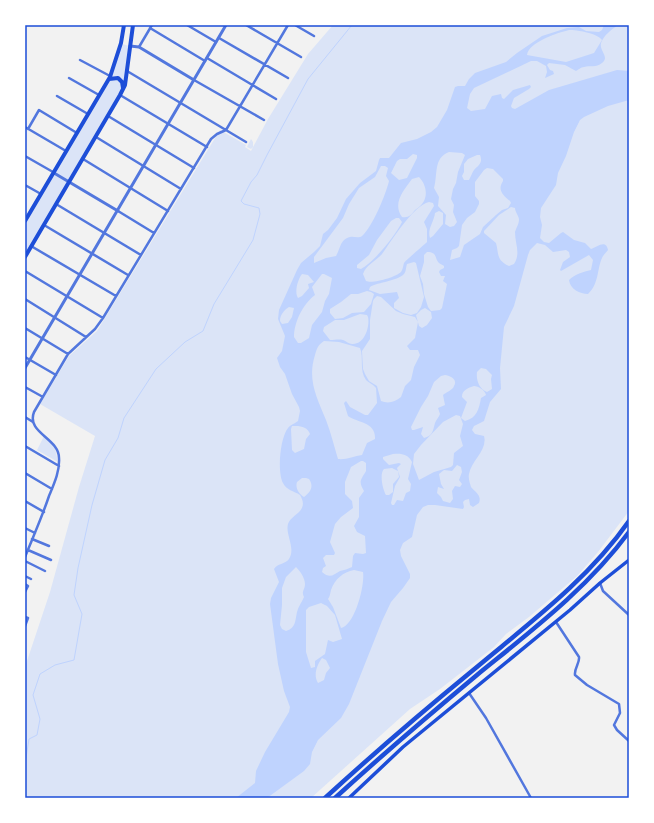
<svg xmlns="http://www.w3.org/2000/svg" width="654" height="823" font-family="Raleway,sans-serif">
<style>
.green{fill:#dbe4f7}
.water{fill:#bfd3fe;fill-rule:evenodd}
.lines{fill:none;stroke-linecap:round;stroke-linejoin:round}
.stream{stroke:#bfd3fe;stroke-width:1}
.minor{stroke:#5277de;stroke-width:2.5}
.tertiary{stroke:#5277de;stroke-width:3}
.secondary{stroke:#1d4ed8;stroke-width:3.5}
.primary{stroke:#1d4ed8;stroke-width:4}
.motorway{stroke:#1d4ed8;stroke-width:4.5}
.neatline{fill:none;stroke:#1d4ed8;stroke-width:1.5}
</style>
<rect width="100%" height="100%" fill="#f2f2f2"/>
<path class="green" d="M333,25H629V511L598,552L577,576L529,617L506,634L494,647L440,689L410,709L311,798H25V667L50,592L79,487L95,436L40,404L69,356L97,331L220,130L246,145L245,147L251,151L253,147L251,149L247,147L251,139L253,142V147L268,119L308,54Z
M122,44L129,46L124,85L25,255V224L111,77Z
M44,436L55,448L58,462L37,450Z"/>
<path class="water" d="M604,25H618C611,30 604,35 601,43C599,51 610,57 602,63C596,68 590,65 584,67C581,67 578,70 576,71L565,65L549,63L547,65L550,70L553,71L554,74L545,78L547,72L546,66L537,61H531L474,88L470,94L467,108L471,111L485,109L492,96L501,94L502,98L504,99L513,90L530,85L531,87L529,89L514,98L511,106L512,108L515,109L549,90L617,70L629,71V100L608,106L584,117L580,120L574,132L566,156L558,173L556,185L541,208L540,217L542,225L540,238L544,242L549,243L561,233L563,232L574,240L585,243L591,249C597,247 606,239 608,250C606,253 603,255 602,258C597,269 599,284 588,294C580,294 570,289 569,280C575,274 583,272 591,270L593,260L589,255L561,271L560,270L563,262L570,257L569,252L566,250L553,252L545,245L537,243L530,250L528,255L514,306L504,327L500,368L501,389L490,402L484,421L474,426L472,430L475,434L484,436C488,450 471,461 469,474C468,478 470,483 471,487C475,492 482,495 479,503L473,507L470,505L469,499L465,500L463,502L464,507L463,509L435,505H428L423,507L417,515L412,537L403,543L400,550L401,556L410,574V578L403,588L391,602L382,621L349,704L341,718L318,740L312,752L310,764L304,771L267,798H236L255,783L256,771L265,752L289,712L290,707L284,691L278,664L270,604L271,598L279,582L274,569C278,563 286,564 289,559C296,548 285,534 288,524C291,514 310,512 300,495C294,491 286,490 283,483C277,472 280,438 288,428C290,425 294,424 298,421L300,411L299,407L292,394L285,374L280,367L277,358L282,351L285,336L278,319L279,310L297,270L301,263L314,252L320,246L323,234L328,230L337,218L346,199L360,183L376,171L379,160L380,158H389L401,143L417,139L431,132L437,127L447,110L455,87L458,86H465L469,79L475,73L506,62L517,53L542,36L567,28L579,27L586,31L599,32L602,30ZM569,30C577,30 597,33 602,40L594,53L566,62L527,55C529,42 557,33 569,30ZM449,152L462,153L465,155L458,172L456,183L453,189L451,199L454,205L453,212L457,222L454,226L450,227L445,224L446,215L438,206L439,197L434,188C438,175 433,158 449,152ZM413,154L417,155V158L407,178L399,180L391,173L397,161L400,159H407ZM477,155H480C483,163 479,165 474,170C472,173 471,176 469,180H464L462,176L464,172V164L468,159ZM381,166H385L388,168L386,176L389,181C386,194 372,228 362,236C358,239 354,236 350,237C340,239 340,250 336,256L326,258L314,263V257L343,218L349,204L359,188L375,177ZM487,168L493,169L503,179V181C497,190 503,195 510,201L511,203L508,208L502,210L496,215L483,227L480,234L464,245L460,257L450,260L452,250L457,248L459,246L462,225L467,218L475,212L479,204V201L475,196V182L484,170ZM419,177C425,183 428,193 424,201C422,205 418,208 415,210C411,215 409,218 402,217C392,203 404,190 412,179ZM429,202L433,203L434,206L424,222L427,229V242C424,245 406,260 404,263C403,266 403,269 401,272C396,277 373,284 366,281L363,274C366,265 376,261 382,254C392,240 413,206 429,202ZM511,207L515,208C515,212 519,216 519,220C519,224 516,228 515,232C515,244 521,253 514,264L509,266C496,260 499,254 496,243L484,233V231L499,215ZM439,211L443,213V224L433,236L430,238C427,229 434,222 435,213ZM396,218H399L402,222C395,236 374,262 361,269L357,268V265L369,255L377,240L391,221ZM427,252C438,252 434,258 439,263C440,264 443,265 444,266V268L440,270L439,272L441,276H445L443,281L447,284L442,308L440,310L431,311L428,307L424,294L423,284L420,276L424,262V255ZM414,262L416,263L424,297L421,307L417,313L411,315L403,313L394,308V303L399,298L397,292L380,294L369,290L370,287C378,282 398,281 404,274C406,272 406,267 407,264ZM302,274L308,275L314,282L308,284L309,288L302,296L298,298C294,292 298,279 302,274ZM322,274H324L332,278L329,294L325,301L322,312L312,325L309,338L301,343H298L294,337C294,322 303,304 315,295L312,287ZM367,291L371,292L374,294L371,304L364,312L352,313L343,318L335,319L330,313V309L341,302L351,294H358ZM377,296L381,297L396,311L403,314L415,317L418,322L415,338L407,346L410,350H418L420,355L414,367L411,380L405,386L401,397C395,402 388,404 381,401L377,386L369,381L365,374L363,369L362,351L370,339V320L373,301L374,299ZM289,307L294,308L292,317L288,323L282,324L280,321C280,315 284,310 289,307ZM425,308L431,312L432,318L427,325L422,328L419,326L416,315L421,310ZM360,314L367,315L368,317C370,326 365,345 352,344C349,344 346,341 343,340C339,339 335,340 330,340L323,331L324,327L335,320H344ZM324,341L339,342L360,348C364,358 359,370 366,380C369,383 373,384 376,388L377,403L368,415H365L350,407L346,401L344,403L348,416C358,423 376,422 375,439L367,443L362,455C354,456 346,460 338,459C334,446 331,433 326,420C317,398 307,380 315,355C317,348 318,345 324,341ZM481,368L486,369L492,375L491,379L492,389L487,392C479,389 476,380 477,372ZM445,375C450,376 458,379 454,386C453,390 446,392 443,395L445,405L438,408L440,414C439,417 436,420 435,423C433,430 433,436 424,438L421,434L423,427L414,430H412L411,427L421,407L428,396L434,382L441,376ZM474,386C478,386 485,390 486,395L481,398C479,409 477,418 465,421L461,418L467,402L462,397C462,390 468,388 474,386ZM456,415L460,416L463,424L460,436L463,446L454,453L453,465L451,467L434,472L419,480L413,464L414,454L421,445L443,422ZM296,426C302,426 308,428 310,434L306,439L304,449L295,453L292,450L291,429L292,426ZM393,454C401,453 408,454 412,462L408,479L411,484L410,491L406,493L403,501L397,500L394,505H392L391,503L395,486L400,477L397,468L401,464L399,463L389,465L383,459V457ZM361,461H363L366,463V471C361,480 358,481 364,491L359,498V517L354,526L357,532L365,536L366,553L363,554L355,553L353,556L352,567C348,569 344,570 340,571C333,575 330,579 322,572L323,568L326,566L323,558L326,555H334L335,553L330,542L335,524L341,517L353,508L352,501L345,494V482L351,467ZM457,465L461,467L462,472L459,480L462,484L460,487L455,486L452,491L453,499L450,503L443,501L441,497L437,493L438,487L444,489L441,484L439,474L444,470L452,471ZM392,468L398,471L399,477L393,484V492L389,495H386C383,490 379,474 384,469ZM302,478H306L309,479C314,486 311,492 304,497C299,494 295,488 297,482ZM296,567C300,571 305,578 305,584C305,590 301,591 304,597C302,602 298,607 297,612C295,621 296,628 286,631L282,629L280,625L282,605V588L286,577ZM354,570L363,572C365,585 355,625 341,628L333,607L328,599C330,596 330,594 331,590C335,579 343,572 354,570ZM321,603L327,606L335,615L342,639L333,642L328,640L325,654L315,661V667L311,668L306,652V610L309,607ZM322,658L326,660L330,668L326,673L324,680L318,683C313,675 317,665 322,658Z"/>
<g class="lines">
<path class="stream" d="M25,764L29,739L37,735L40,719L33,695L40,674L55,665L74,660L82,614L74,595L78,568L92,505L105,460L118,438L124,418L156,369L185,342L203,331L214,304L253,240L260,214L259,208L244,204L241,201L251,182L257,175L267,155L308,79L352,25"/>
<path class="minor" d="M187,25L216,42
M246,25L301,57
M295,25L314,36
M150,28L205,61
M219,38L288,78
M139,47L152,25
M207,58L276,99
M80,60L110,76
M127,71L246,142
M69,78L99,95
M194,80L264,120
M120,95L207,147
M57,96L88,114
M108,116L194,168
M25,127L66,151
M28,129L39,110L77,133
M96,137L181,189
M25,156L53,172
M83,159L168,211
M25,185L41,194
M56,204L141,255
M118,211L154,233
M44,225L128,275
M31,246L116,296
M25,271L103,318
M25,299L86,337
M25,328L68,354
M25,357L56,375
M25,387L43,397
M25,417L33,422
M25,446L59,466
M25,473L52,489
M25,501L44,512
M25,528L35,533
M32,539L49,546
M28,550L51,560
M25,557C33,537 42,517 49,496C54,484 60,471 59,458C59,438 26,433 34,412L68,354L95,329L103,318L211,139L217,134L226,130L288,25
M25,561L45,571
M25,576L31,579
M600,583L603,591L629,615
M25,584L28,586L25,592
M25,617L28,618L25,626
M556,622L579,657C580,663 574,668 575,675L587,685L619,704L620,713L614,725L617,730L629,741
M469,693L486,718L531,798"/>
<path class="tertiary" d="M130,46L139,47L194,80
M54,173L118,211
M25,368L226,25"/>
<path class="secondary" d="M349,798L403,747L570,610L600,583L629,560"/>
<path class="primary" d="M109,79L118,78L122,82L123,88
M25,221L110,77L121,43L124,25
M25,257L120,95L125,85L133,25"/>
<path class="motorway" d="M325,798C373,754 422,712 472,671C528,624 587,581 629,521
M335,798C381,756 429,715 477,675C531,631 587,589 629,532"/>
</g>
<rect width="654" height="823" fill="none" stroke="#ffffff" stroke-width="52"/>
<rect x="26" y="26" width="602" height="771" class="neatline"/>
</svg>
